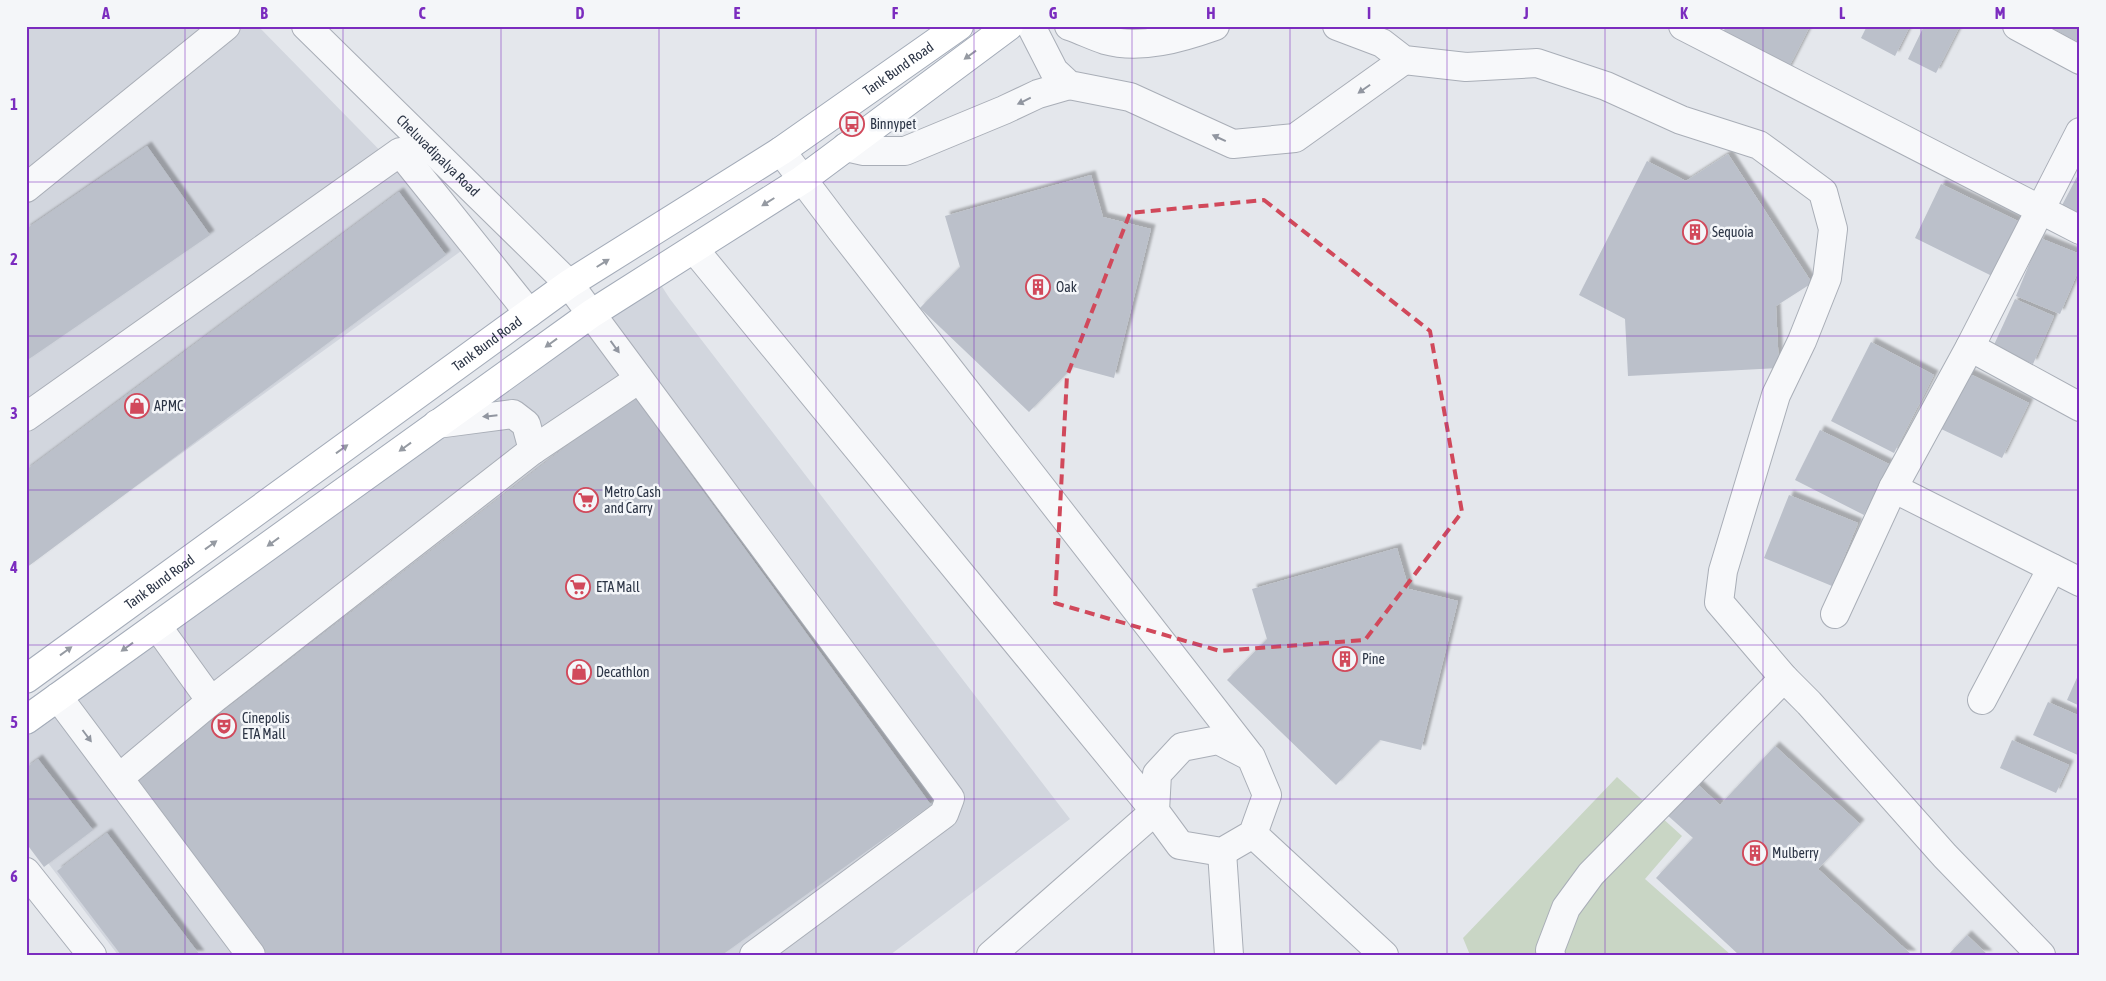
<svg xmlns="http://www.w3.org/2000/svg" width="2106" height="981" font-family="'Asap Condensed',sans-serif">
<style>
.built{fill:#d2d6de}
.green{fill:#c9d6c5}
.building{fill:#bbc0ca;filter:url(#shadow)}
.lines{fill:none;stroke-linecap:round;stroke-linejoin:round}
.minor-casing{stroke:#a9aeb7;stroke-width:30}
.major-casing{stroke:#a3abb8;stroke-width:30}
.minor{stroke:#f7f8fa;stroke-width:28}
.major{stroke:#fff;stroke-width:28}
.oneway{fill:#959aa2}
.oneway2{fill:#9196a0}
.marked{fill:none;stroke:#d1495b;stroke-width:4;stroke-dasharray:10 6;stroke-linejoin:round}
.grid{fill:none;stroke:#7b2cbf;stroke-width:1;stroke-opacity:0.55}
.labels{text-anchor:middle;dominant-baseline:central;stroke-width:5;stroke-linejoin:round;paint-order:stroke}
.street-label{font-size:14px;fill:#2b3445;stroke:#f4f6f9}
.poi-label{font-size:14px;fill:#2b3445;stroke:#f4f6f9;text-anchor:start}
.neatline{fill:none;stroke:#7b2cbf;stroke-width:2}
.grid-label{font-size:16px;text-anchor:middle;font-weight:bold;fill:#7b2cbf}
</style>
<defs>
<filter id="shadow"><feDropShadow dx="4.5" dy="-4.5" stdDeviation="1" flood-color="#0004"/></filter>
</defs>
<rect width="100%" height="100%" fill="#e4e7ec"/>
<path class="built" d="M26,26H258L402,173L468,246L26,566Z
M650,268L670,299L1070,819L890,955H118L26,834V731Z"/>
<path class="green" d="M1617,777L1682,836L1645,879L1731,955H1470L1463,938Z"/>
<path class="building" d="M1726,26H1810L1787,71L1721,37Z
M1867,26H1910L1895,56L1861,38Z
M1924,26H1960L1936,73L1908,59Z
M2048,26H2080V43Z
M147,146L210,235L26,361V229Z
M1728,154L1812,283L1776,306L1779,368L1628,376L1625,319L1579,295L1647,161L1686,181Z
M2080,171V224L2058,213Z
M1091,175L1103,217L1151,229L1114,378L1073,367L1029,412L920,308L960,267L945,216Z
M1941,184L2018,221L1992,276L1915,238Z
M399,192L446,255L26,568V470Z
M2040,238L2080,254V267L2060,314L2016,296Z
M2015,299L2054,316L2033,364L1993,347Z
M1871,342L1934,375L1894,453L1831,421Z
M1964,371L2029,403L2002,458L1937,427Z
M633,395L931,805L722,955H268L137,778Z
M1820,430L1889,464L1864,515L1795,480Z
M1789,495L1858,523L1832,586L1764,558Z
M1397,548L1409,589L1458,601L1421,750L1380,740L1336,785L1227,680L1267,639L1252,589Z
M2080,671V706L2067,700Z
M2048,702L2080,716V756L2033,735Z
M2012,740L2069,765L2056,793L2000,768Z
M1775,746L1860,824L1818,869L1912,955H1739L1656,878L1693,838L1666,814L1695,782L1720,805Z
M38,759L93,830L44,867L26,843V768Z
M107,833L200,955H121L57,871Z
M1967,935L1988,955H1948Z"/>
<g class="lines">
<defs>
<g id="minor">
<path id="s1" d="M306,26L569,284L950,798L944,814L754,955"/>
<path d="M1031,26L1054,71L1069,85L1130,97L1233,144L1295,138L1404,60"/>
<path d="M1069,26C1081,30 1093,36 1105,40C1141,50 1181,38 1215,26"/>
<path d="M1337,26L1382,43L1404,60L1466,67L1537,63L1606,86L1681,120L1759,145L1823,192L1833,229L1827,278L1802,341L1776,395L1723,571L1719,602L1784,678L1809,703L1945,856L2041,955"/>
<path d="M1683,26L2080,230"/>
<path d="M2017,26L2080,60"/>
<path d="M846,147L864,151H905L1004,110L1038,94L1069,85"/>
<path d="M781,151L840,229L1251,757L1267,795L1253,834L1222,852L1180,845L1155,811L1157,774L1182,747L1218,740L1251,757"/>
<path d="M26,188L226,26"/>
<path d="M694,249L1155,811L991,955"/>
<path d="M1970,347L2080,407"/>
<path d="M26,417L400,152L529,313"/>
<path d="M437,424L513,414L526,424L533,450"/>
<path d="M1893,488L2080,582"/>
<path d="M1835,614L1893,488L1970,347L2080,132"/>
<path d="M157,626L211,701"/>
<path d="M58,697L251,955"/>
<path d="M1982,700L2052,568"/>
<path d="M119,778L211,701L533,450L639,379"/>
<path d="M1253,834L1384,955"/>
<path d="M1222,852L1229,955"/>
<path d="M26,872L92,955"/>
<path d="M1551,955L1550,950L1566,908L1591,874L1784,678"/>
</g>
<g id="major">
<path id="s2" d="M26,679L569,284L781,151L959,26"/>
<path d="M26,720L591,314L802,180L1009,26"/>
</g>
</defs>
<use href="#minor" class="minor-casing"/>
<use href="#major" class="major-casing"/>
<use href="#minor" class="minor"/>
<use href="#major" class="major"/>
</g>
<defs><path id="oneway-solid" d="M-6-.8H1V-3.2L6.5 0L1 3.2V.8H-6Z" transform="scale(1.25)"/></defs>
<g class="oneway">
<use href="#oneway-solid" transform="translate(970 55) rotate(144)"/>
<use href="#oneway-solid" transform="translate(768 202) rotate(148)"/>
<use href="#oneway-solid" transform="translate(603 263) rotate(-32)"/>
<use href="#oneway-solid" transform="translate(551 343) rotate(144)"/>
<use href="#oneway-solid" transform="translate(405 447) rotate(144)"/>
<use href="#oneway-solid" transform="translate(342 449) rotate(-36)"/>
<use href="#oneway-solid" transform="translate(273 542) rotate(144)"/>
<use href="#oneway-solid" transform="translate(211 545) rotate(-36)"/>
<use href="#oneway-solid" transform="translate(127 647) rotate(144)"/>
<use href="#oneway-solid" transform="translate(66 651) rotate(-36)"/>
</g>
<g class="oneway2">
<use href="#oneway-solid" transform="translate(1364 89) rotate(145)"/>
<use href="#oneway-solid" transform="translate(1024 101) rotate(154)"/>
<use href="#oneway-solid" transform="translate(1219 138) rotate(-155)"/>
<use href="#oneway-solid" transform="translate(615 347) rotate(54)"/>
<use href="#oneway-solid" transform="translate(490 416) rotate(174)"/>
<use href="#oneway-solid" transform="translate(87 736) rotate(53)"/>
</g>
<path class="marked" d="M1264,200L1430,331L1462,512L1365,640L1220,651L1055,603L1067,376L1130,213Z"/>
<path class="grid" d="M185,26V955M343,26V955M501,26V955M659,26V955M816,26V955M974,26V955M1132,26V955M1290,26V955M1447,26V955M1605,26V955M1763,26V955M1921,26V955M26,182H2080M26,336H2080M26,490H2080M26,645H2080M26,799H2080"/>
<defs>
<symbol id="bus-ring" viewBox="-11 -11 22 22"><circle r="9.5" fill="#f4f6f9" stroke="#d1495b" stroke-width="1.5"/><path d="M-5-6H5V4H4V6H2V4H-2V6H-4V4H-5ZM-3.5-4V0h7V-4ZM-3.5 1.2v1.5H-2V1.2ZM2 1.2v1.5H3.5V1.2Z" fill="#d1495b"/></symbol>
<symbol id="building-ring" viewBox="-11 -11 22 22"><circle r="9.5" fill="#f4f6f9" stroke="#d1495b" stroke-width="1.5"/><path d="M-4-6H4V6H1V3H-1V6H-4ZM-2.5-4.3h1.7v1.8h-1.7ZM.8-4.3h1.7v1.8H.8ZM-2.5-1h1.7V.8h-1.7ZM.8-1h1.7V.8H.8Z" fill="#d1495b"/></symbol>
<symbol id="shop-ring" viewBox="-11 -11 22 22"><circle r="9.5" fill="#f4f6f9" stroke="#d1495b" stroke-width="1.5"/><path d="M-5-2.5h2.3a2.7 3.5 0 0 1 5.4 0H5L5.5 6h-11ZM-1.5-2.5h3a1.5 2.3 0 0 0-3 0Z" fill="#d1495b"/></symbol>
<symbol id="supermarket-ring" viewBox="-11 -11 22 22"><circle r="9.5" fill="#f4f6f9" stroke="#d1495b" stroke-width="1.5"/><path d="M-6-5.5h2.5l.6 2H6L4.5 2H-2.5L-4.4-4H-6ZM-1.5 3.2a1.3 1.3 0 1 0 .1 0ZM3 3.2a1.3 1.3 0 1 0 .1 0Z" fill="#d1495b"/></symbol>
<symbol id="theatre-ring" viewBox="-11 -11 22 22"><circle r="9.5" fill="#f4f6f9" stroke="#d1495b" stroke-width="1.5"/><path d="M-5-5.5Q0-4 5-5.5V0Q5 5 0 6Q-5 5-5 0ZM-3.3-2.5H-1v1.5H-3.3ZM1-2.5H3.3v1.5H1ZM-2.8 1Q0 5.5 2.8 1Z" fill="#d1495b"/></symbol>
</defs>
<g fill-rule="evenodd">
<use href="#bus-ring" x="838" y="110" width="28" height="28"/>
<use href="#building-ring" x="1681" y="218" width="28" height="28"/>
<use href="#building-ring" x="1024" y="273" width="28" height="28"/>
<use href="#shop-ring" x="123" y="392" width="28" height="28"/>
<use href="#supermarket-ring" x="572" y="486" width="28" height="28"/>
<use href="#supermarket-ring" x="564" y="573" width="28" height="28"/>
<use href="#building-ring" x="1331" y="645" width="28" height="28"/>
<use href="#shop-ring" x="565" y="658" width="28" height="28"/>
<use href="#theatre-ring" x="210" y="712" width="28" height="28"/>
<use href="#building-ring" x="1741" y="839" width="28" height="28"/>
</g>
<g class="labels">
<g class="street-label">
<text stroke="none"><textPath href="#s2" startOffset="1065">Tank Bund Road</textPath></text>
<text stroke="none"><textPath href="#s1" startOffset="185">Cheluvadipalya Road</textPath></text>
<text stroke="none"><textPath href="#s2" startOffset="570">Tank Bund Road</textPath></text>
<text stroke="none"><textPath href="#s2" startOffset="165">Tank Bund Road</textPath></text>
</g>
<g class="poi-label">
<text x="870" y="124">Binnypet</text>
<text x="1712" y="232">Sequoia</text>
<text x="1056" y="287">Oak</text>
<text x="154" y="406">APMC</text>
<text x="604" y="492">Metro Cash<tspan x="604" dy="16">and Carry</tspan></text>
<text x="596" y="587">ETA Mall</text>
<text x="1362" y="659">Pine</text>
<text x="596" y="672">Decathlon</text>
<text x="242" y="718">Cinepolis<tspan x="242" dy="16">ETA Mall</tspan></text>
<text x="1772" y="853">Mulberry</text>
</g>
</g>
<rect width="2106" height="981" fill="none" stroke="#f4f6f9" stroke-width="55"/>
<rect x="28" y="28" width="2050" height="926" class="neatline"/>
<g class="grid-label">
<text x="106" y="19">A</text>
<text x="264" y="19">B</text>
<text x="422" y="19">C</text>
<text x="580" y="19">D</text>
<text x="737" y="19">E</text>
<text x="895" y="19">F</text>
<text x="1053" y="19">G</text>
<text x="1211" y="19">H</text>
<text x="1369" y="19">I</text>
<text x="1526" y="19">J</text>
<text x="1684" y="19">K</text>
<text x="1842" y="19">L</text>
<text x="2000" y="19">M</text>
<text x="14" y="110">1</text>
<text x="14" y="265">2</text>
<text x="14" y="419">3</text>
<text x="14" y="573">4</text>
<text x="14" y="728">5</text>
<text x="14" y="882">6</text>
</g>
</svg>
